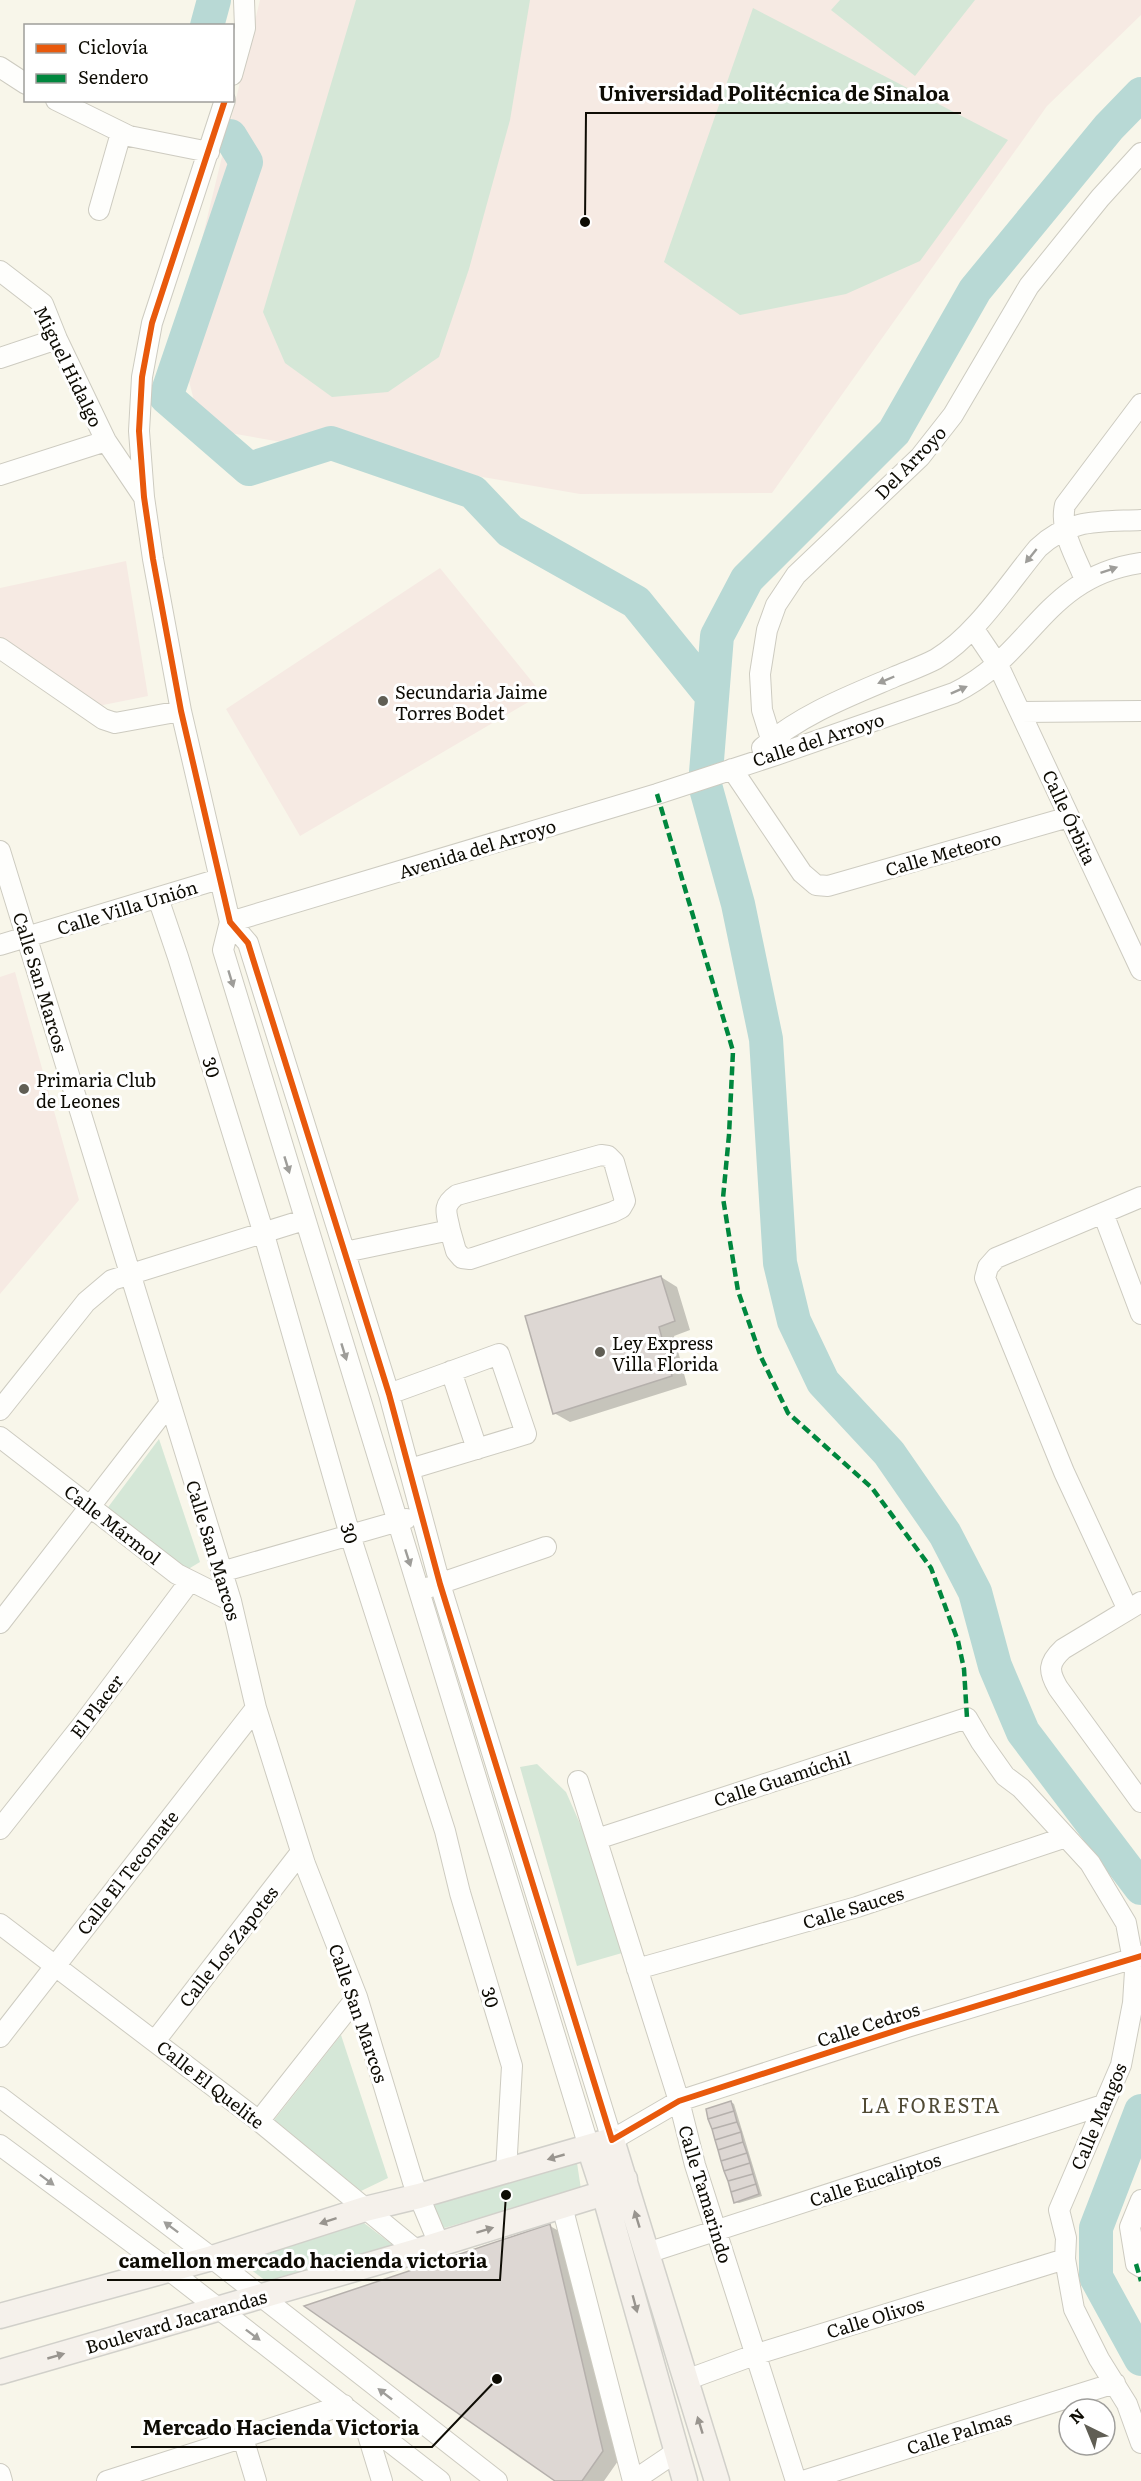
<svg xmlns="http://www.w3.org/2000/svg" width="1141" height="2481" font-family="Literata,serif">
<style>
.education{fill:#f6eae3}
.green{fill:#d5e7d7}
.shadow{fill:#0003}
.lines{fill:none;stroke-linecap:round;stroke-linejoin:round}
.river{stroke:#b8d9d5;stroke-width:34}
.building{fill:#ddd7d3;stroke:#b5b0ac;stroke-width:1.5}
.minor-casing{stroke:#cdcbc0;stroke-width:22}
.major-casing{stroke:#d1d0ca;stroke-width:27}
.minor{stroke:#fefefc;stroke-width:20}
.major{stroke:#f5f1eb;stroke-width:24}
.quiet{stroke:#00873e;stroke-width:4.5;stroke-dasharray:9 4.5;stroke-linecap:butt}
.cycleway-casing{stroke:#fff;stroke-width:10}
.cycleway{stroke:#e8590c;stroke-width:6}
.oneway{fill:#9e9d99}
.oneway2{fill:#99958f}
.poi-dot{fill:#605e54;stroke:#fff;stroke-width:2}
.labels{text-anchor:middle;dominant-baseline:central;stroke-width:6;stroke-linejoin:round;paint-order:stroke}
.street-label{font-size:18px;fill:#0e0c04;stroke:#fff}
.poi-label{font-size:18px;fill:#0e0c04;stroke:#fff;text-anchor:start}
.neighbourhood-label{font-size:20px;letter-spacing:1.5px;fill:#514b35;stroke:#fff}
.leader{fill:none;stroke:#0e0c04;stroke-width:2}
.callout-dot{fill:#0e0c04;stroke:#fff;stroke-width:2}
.callout-label{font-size:20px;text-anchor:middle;font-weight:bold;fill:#0e0c04;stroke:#fff;stroke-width:6;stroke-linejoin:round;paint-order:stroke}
</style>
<rect width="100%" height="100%" fill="#f8f6ea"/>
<path class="education" d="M260,0H1141V15L1047,106L772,493L580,494L201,428L178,338Z
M126,561L148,696L98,706L0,637V588Z
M440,568L542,694L300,836L226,709Z
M15,972L79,1200L0,1294V977Z"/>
<path class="green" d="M356,0H530L510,120L469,269L439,357L388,392L332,397L285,363L263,312Z
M840,0H975L915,76L831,10Z
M753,8L1008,140L920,261L846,294L740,315L664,262Z
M159,1439L200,1562L185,1571L106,1510Z
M537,1764L566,1792L585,1835L622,1953L577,1966L520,1767Z
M341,2035L388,2178L361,2191L274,2120Z
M577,2163L581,2189L444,2228L430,2202Z
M364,2223L394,2246L266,2281L237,2259Z"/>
<path class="shadow" d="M661,1277L677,1287L690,1330L674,1336L687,1385L570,1422L554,1413Z
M731,2102L734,2104L762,2196L739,2203L735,2202Z
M550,2226L566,2235L618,2461L604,2481H558Z"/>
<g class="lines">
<path class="river" d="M207,26L214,0
M1141,94L1109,127L975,290L894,432L747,579L717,636L705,785L738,904L766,1039L780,1263L794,1321L823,1382L889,1453L945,1534L975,1592L995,1666L1023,1732L1141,1888
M230,136L246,162L166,397L249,469L331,443L473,492L510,531L636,602L712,696
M1141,2111L1096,2228V2277L1141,2359"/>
</g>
<path class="building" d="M661,1276L675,1321L659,1327L672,1376L553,1414L525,1316Z
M731,2101L734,2111L708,2119L706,2109Z
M734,2111L737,2122L712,2129L708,2119Z
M737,2122L741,2132L715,2140L712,2129Z
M741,2132L743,2142L718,2150L715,2140Z
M743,2142L747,2153L721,2161L718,2150Z
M747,2153L750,2163L724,2171L721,2161Z
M750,2163L753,2174L728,2181L724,2171Z
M753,2174L756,2184L731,2192L728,2181Z
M756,2184L759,2194L734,2203L731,2192Z
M550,2224L603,2451L582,2481H555L304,2306Z"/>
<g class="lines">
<defs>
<path id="minor" d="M0,67L26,84
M232,75L245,28L244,0
M56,100L129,136L209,152
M225,100L152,323L142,377L139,431L144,497L153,559L181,711L230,922L248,943L389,1394L440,1584L612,2140L679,2101L907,2027L1141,1956
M99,210L121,133
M0,271L43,304L57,339L106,441
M0,358L57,339
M0,475L106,441L143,496
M1085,580C1076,556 1059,531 1065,505L1141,404
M973,628L998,665L1141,970
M0,648L103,719L115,723L181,711
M1020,712L1141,711
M762,748C802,714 847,697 894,677C908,671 923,666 936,659C976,635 1008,584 1038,548C1070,518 1100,522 1141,520
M776,755L762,710L760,674L767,630L776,605L796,575L920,457L953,415L1029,286L1100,198L1141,153
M732,769L802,873L816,885L828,886L1069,817
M0,851L231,1601L256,1708L305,1864L357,1997L413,2182L439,2244
M158,898L178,957L263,1231L350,1535L445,1831L460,1893L512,2066L506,2171
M230,922L223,950L589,2147
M230,922L657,794L776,755L954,693C1033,655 1043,577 1141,563
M0,945L219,879
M1103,1213L1141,1314
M345,1252L450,1230C447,1214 441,1206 457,1195L601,1155L608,1156L614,1162L625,1201L621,1208L613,1212L470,1259L462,1258L456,1251L450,1230
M451,1371L477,1449
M389,1394L499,1354L526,1434L410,1469
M0,1410L86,1302L112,1280L304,1220
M0,1437L177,1574L231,1601
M221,1572L406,1519
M430,1587L546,1547
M1141,1602L1063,1649C1048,1663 1048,1671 1058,1688L1141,1802
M1128,1610L1064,1472L985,1278L988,1267L996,1258L1141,1197
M0,1623L170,1403
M578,1781L679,2101L695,2165L796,2481
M0,1829L83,1724L190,1581
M597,1839L967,1718L981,1742L1005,1776L1021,1788L1090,1863L1126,1923L1135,1971L1133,2003L1121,2065L1059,2210L1066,2238L1065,2259L1074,2309L1099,2359L1127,2404L1141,2443
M0,1924L259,2121L417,2251
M637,1969L857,1907L1066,1837
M0,2037L256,1708
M155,2041L301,1852
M0,2097L212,2258L497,2481
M259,2121L357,1997
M0,2145L169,2270L440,2481
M1141,2200L1130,2227L1136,2264L1141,2267
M562,2206L633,2481
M647,2253L1103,2105
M686,2380L757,2354L1065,2259
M364,2422L382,2481
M243,2438L256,2481
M0,2474L2,2481
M107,2481L344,2405
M633,2481L676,2452
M803,2481L1115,2383"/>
<path id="major" d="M589,2147L604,2193L685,2481
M0,2316L212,2258L365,2209L419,2196L612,2140L717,2481
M0,2372L417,2251L604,2193L625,2179"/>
</defs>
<use href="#minor" class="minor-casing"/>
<use href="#major" class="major-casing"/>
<use href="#minor" class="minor"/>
<use href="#major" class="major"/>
<path class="quiet" d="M657,794L733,1051L729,1135L723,1198L738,1291L761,1357L788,1413L872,1488L931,1568L958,1641L964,1669L967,1718
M1136,2264L1141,2281"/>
<defs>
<path id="cycleway" d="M225,100L152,323L142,377L139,431L144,497L153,559L181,711L230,922L248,943L389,1394L440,1584L612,2140L679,2101L907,2027L1141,1956"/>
</defs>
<use href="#cycleway" class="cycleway-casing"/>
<use href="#cycleway" class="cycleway"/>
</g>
<defs><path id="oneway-solid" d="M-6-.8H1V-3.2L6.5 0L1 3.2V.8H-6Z" transform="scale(1.5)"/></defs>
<g class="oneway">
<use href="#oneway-solid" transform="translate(1031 556) rotate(129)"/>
<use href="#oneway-solid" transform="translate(1109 570) rotate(-19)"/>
<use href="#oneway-solid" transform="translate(886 680) rotate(157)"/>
<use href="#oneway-solid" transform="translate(959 690) rotate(-24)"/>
<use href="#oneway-solid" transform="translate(231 979) rotate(73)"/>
<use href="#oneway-solid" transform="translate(287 1165) rotate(73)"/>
<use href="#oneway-solid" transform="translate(344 1352) rotate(73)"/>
<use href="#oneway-solid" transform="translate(408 1558) rotate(72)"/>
<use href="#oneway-solid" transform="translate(47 2180) rotate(37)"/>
<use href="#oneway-solid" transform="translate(171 2227) rotate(-143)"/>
<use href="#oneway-solid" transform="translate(253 2335) rotate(37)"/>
<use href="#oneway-solid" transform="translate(385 2394) rotate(-142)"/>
</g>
<g class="oneway2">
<use href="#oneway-solid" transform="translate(556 2157) rotate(164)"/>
<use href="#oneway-solid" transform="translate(637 2219) rotate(-107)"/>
<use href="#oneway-solid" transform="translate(328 2221) rotate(162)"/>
<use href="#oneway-solid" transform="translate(485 2230) rotate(-17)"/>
<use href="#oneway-solid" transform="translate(635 2304) rotate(75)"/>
<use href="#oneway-solid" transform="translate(56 2356) rotate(-16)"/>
<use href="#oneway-solid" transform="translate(700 2425) rotate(-107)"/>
</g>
<g class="poi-dot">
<circle cx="383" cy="701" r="6"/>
<circle cx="24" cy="1089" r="6"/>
<circle cx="600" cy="1352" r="6"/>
</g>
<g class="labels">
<g class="street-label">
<text transform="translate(69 366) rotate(64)">Miguel Hidalgo</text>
<text transform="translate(910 462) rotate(-46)">Del Arroyo</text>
<text transform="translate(818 739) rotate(-18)">Calle del Arroyo</text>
<text transform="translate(1070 817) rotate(65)">Calle Órbita</text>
<text transform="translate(477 848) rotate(-17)">Avenida del Arroyo</text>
<text transform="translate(943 853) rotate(-16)">Calle Meteoro</text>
<text transform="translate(127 907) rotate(-17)">Calle Villa Unión</text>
<text transform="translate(41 982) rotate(73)">Calle San Marcos</text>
<text transform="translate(212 1067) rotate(73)">30</text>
<text transform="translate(113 1524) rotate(38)">Calle Mármol</text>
<text transform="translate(350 1533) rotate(73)">30</text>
<text transform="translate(214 1550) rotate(73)">Calle San Marcos</text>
<text transform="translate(96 1706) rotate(-53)">El Placer</text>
<text transform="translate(782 1778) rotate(-18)">Calle Guamúchil</text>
<text transform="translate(127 1872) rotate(-52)">Calle El Tecomate</text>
<text transform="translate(853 1907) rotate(-17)">Calle Sauces</text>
<text transform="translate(228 1946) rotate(-52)">Calle Los Zapotes</text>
<text transform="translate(491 1997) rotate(73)">30</text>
<text transform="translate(359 2013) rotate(71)">Calle San Marcos</text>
<text transform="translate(868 2024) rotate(-18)">Calle Cedros</text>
<text transform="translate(211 2084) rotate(38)">Calle El Quelite</text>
<text transform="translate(1098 2116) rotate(-67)">Calle Mangos</text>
<text transform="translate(875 2179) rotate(-18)">Calle Eucaliptos</text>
<text transform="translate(706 2194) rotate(73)">Calle Tamarindo</text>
<text transform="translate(875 2317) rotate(-17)">Calle Olivos</text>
<text transform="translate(176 2321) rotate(-16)">Boulevard Jacarandas</text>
<text transform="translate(959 2432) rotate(-17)">Calle Palmas</text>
</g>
<g class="poi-label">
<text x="395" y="691">Secundaria Jaime<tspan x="395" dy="21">Torres Bodet</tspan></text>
<text x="36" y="1079">Primaria Club<tspan x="36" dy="21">de Leones</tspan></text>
<text x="612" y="1342">Ley Express<tspan x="612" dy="21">Villa Florida</tspan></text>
</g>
<g class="neighbourhood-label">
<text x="931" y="2104">LA FORESTA</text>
</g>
</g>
<path class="leader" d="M585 222L586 113H961M506 2195L500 2280H107M497 2379L432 2447H131"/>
<g class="callout-dot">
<circle cx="585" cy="222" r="6"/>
<circle cx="506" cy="2195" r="6"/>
<circle cx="497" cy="2379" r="6"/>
</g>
<g class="callout-label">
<text x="774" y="101">Universidad Politécnica de Sinaloa</text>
<text x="303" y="2268">camellon mercado hacienda victoria</text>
<text x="281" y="2435">Mercado Hacienda Victoria</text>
</g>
<rect x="24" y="24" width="210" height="78" fill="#ffffff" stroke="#9f9e9b" stroke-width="1.5"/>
<rect x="36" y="44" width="30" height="9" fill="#e8590c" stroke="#9f9e9b" stroke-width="1.5"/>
<text x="78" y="54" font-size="18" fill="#0e0c04">Ciclovía</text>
<rect x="36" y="74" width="30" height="9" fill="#00873e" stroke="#9f9e9b" stroke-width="1.5"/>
<text x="78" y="84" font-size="18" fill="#0e0c04">Sendero</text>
<g transform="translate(1087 2427) rotate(317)"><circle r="28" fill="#ffffff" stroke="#9f9e9b" stroke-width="1.5"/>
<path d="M0-4.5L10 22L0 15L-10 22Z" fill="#605e54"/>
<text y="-9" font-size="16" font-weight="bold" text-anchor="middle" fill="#0e0c04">N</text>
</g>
</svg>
